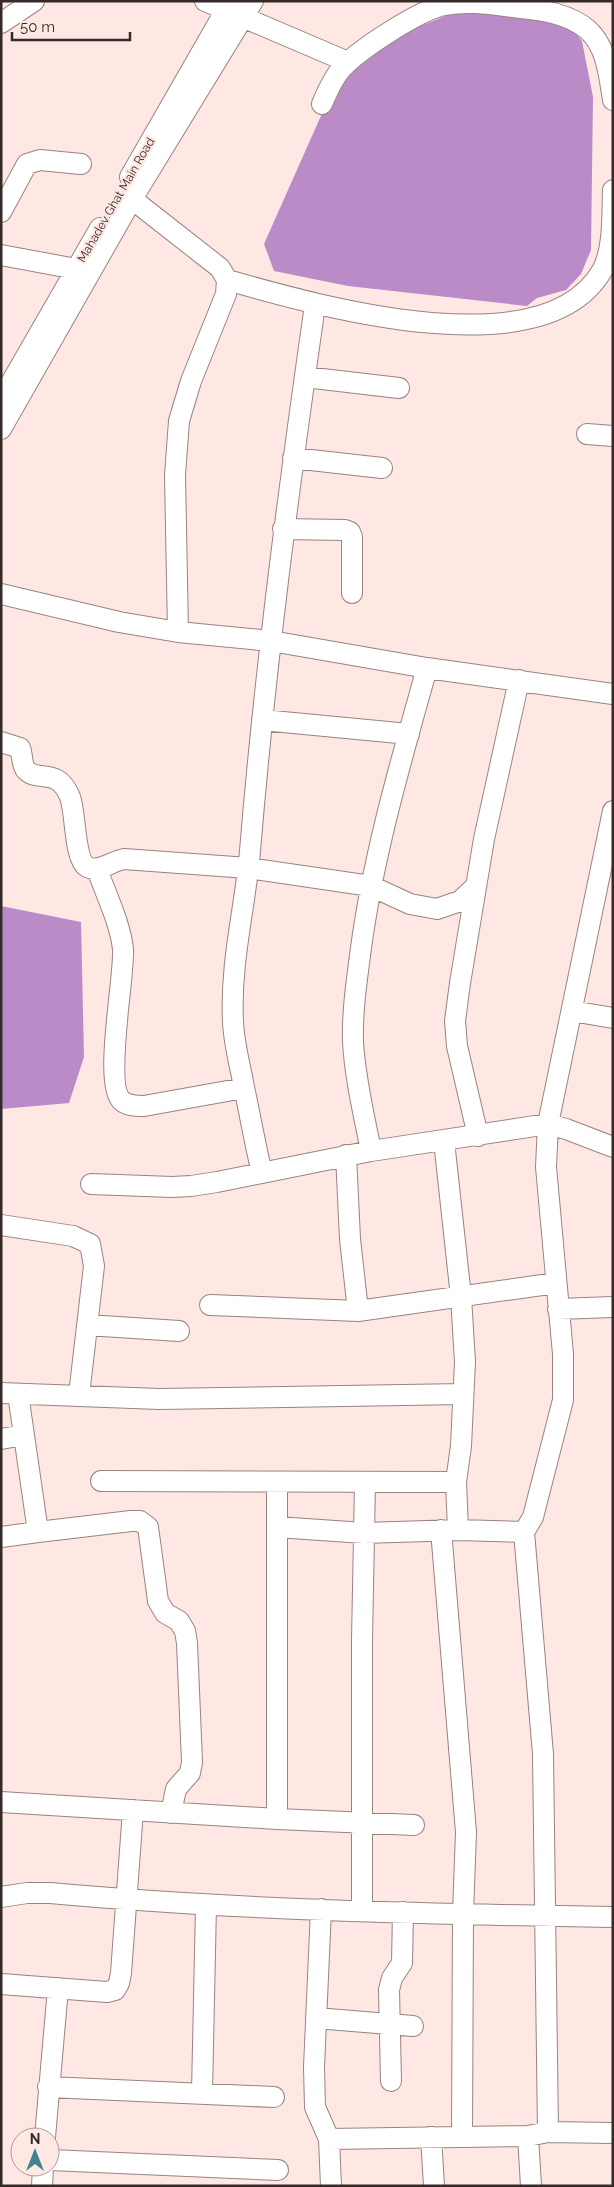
<svg xmlns="http://www.w3.org/2000/svg" width="614" height="2187" font-family="Raleway,sans-serif">
<style>
.water{fill:#ba8bc6}
.lines{fill:none;stroke-linecap:round;stroke-linejoin:round}
.minor-casing{stroke:#998380;stroke-width:22}
.minor{stroke:#fff;stroke-width:20}
.labels{text-anchor:middle;dominant-baseline:central;stroke-width:4.5;stroke-linejoin:round;paint-order:stroke}
.street-label{font-size:12px;fill:#342b29;stroke:#ffe7e3}
</style>
<rect width="100%" height="100%" fill="#ffe7e3"/>
<path class="water" d="M486,6L562,17L582,41L593,97L591,250L581,274L566,290L537,298L527,306L348,286L274,271L264,244L340,73L376,44L448,15Z
M1,906L81,922L84,1057L69,1103L1,1109Z"/>
<g class="lines">
<defs>
<path id="minor" d="M205,1L348,62
M1,23L34,1
M322,104C327,92 333,78 342,68C360,49 419,10 445,5C470,0 495,5 520,8C543,10 570,14 588,30C607,47 609,76 613,100
M130,177L231,1
M132,199L220,268L227,280L226,294L191,381L179,421L175,475L178,632
M1,212L27,164L40,160L81,164
M1,255L76,269
M227,280C316,305 546,372 603,269C614,246 612,215 613,190
M305,377L399,388
M1,400L100,228
M1,429L132,199L253,1
M587,434L613,436
M293,458L382,468
M283,529L345,530L350,532L352,537V593
M1,594L119,622L178,632L271,641L427,668L613,694
M262,720L409,734
M1,742L20,748C23,755 21,764 26,770C38,783 57,766 70,797C76,813 74,859 87,867C99,873 112,861 124,859L248,868L371,886L410,904L437,909L460,901L476,886
M97,869C106,895 120,922 123,949C125,975 103,1085 122,1101C128,1106 136,1106 144,1106L244,1088
M572,1011L613,1018
M478,1136L457,1046L455,1021L460,983L484,839L519,680
M444,1141L461,1297L465,1362L461,1446L456,1482L458,1530
M371,1151C364,1115 355,1078 353,1042C352,1011 357,979 361,948C374,852 401,761 427,668
M346,1155L350,1239L358,1311
M262,1173C255,1144 250,1115 244,1087C240,1065 234,1044 233,1022C230,962 245,909 250,851C265,668 289,487 315,305
M91,1184L172,1187L191,1186L217,1182L371,1151L548,1124L566,1129L613,1147
M1,1225L73,1236L90,1244L94,1266L79,1395
M210,1305L358,1311L556,1283
M558,1309L613,1307
M87,1325L179,1331
M1,1393L159,1399L463,1394
M1,1439L24,1435
M101,1481L456,1482
M277,1482V1819
M277,1527L364,1533L458,1530L524,1532
M441,1530L466,1832L463,1914L462,2137
M38,1532L131,1521H140L148,1527L158,1601L165,1613L179,1621L185,1631L187,1643L192,1762L190,1773L176,1789L171,1813
M1,1537L38,1532L18,1394
M1,1802L277,1819L414,1825
M1,1897L27,1893H50C237,1910 425,1914 613,1917
M321,1909L314,2067L315,2107L329,2139L331,2186
M362,1911V1641L365,1482
M1,1984L107,1992L115,1990L119,1983L121,1973L133,1810
M316,2018L413,2026
M391,2081L389,1990L392,1978L402,1963L403,1912
M48,2087L274,2097
M202,2093L206,1905
M548,2132L543,1754L524,1532L533,1517L563,1400V1354L546,1167L548,1124L613,811
M528,2136L531,2186
M45,2137L58,1988
M431,2137L434,2186
M329,2139L528,2136L548,2132L613,2133
M50,2160L278,2170
M42,2186L43,2167"/>
</defs>
<use href="#minor" class="minor-casing"/>
<use href="#minor" class="minor"/>
</g>
<g class="labels">
<g class="street-label">
<text transform="translate(116 200) rotate(-60)">Mahadev Ghat Main Road</text>
</g>
</g>
<rect width="614" height="2187" fill="none" stroke="#342b29" stroke-width="5"/>
<g transform="translate(35 2152)"><circle r="24" fill="#ffe7e3" stroke="#ae9c99"/>
<path d="M0-4L9 19L0 12L-9 19Z" fill="#408393"/>
<text y="-8" font-size="14" font-weight="bold" text-anchor="middle" fill="#342b29">N</text>
</g>
<path d="M12 32v8h118v-8" fill="none" stroke="#342b29" stroke-width="2.5"/>
<text x="20" y="32" font-size="15" fill="#342b29" stroke="#ffe7e3" stroke-width="4" paint-order="stroke">50 m</text>
</svg>
